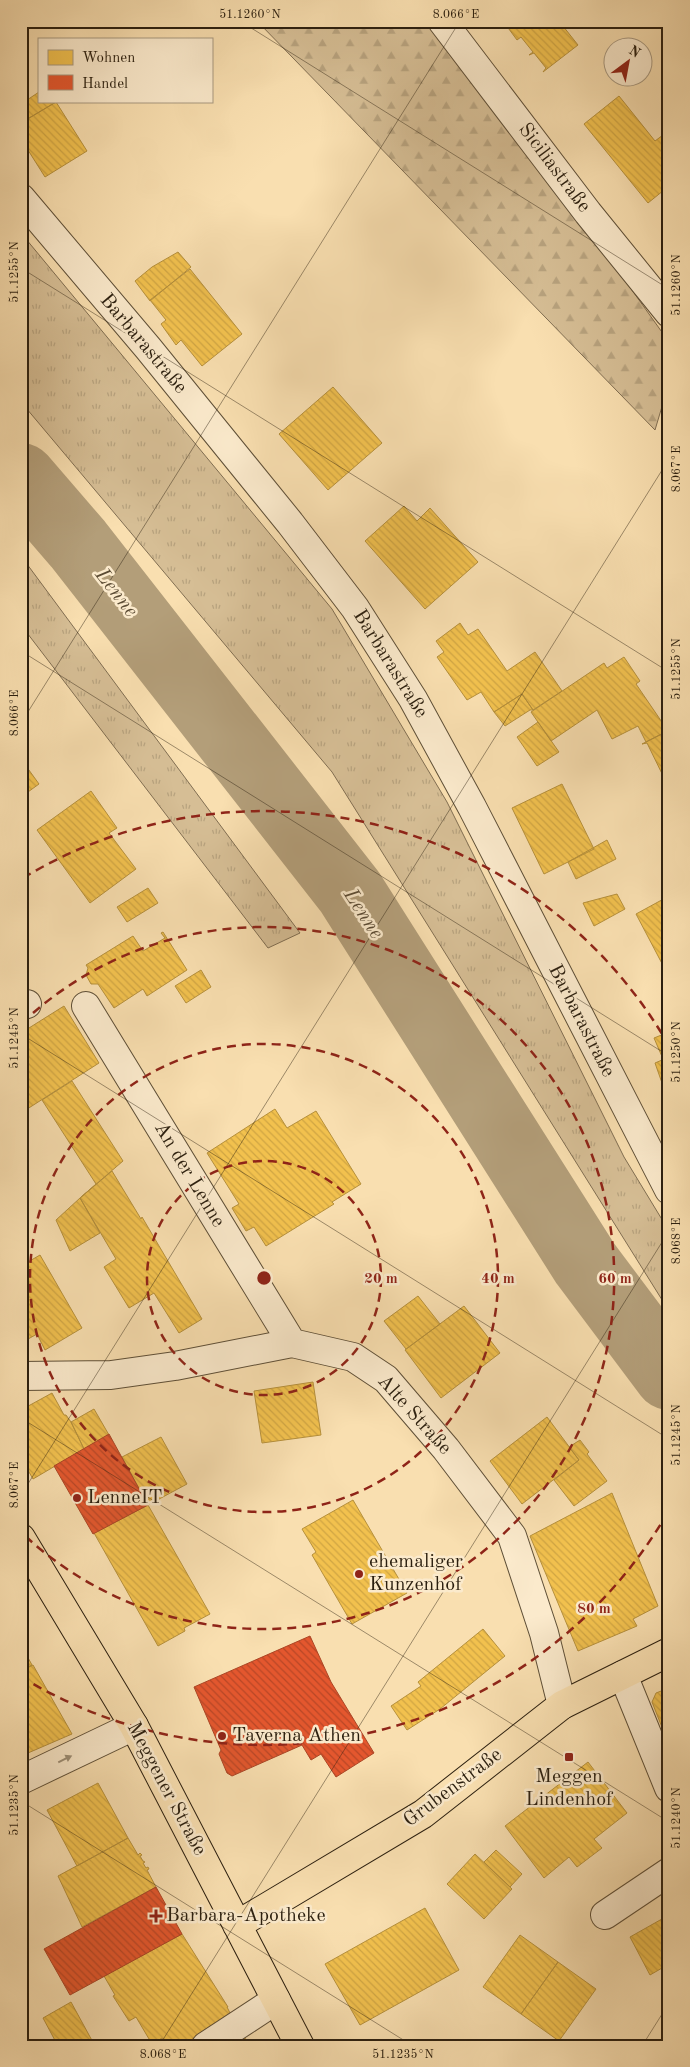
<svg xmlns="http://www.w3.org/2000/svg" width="690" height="2067" font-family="'Old Standard TT',serif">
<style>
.grass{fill:url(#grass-tufts);stroke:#806e52}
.forest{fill:url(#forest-firs);stroke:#806e52}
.homes{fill:url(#homes-back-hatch);stroke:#b6903b}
.shops{fill:url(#shops-back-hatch);stroke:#ac4625}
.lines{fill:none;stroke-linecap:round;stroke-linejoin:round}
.river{stroke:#b39e79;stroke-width:70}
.minor-casing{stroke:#5e4f37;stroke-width:30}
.major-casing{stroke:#2b1f0f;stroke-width:30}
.minor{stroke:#fbeacc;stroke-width:28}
.major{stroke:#f9dfb0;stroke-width:28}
.oneway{fill:#9d8f77}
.ticks{fill:none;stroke:#2b1f0f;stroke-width:1;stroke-opacity:0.45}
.ring{fill:none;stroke:#8f2418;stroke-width:2.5;stroke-dasharray:9 6}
.poi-dot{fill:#8f2418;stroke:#fbeacc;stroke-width:2}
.labels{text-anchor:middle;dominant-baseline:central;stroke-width:5;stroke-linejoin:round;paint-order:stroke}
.street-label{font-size:20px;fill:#2b1f0f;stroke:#fbeacc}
.poi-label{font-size:20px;fill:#2b1f0f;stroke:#fbeacc;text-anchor:start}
.water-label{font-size:21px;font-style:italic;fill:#5b4b34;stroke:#fbeacc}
.centre{fill:#8f2418;stroke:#fbeacc;stroke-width:2.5}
.ring-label{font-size:15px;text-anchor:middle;font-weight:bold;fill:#8f2418;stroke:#fbeacc;stroke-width:5;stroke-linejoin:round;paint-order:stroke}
.neatline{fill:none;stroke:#2b1f0f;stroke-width:2}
.ticks-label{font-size:12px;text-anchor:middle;fill:#2b1f0f}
</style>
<defs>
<pattern id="grass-tufts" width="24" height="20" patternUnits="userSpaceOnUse" patternTransform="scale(1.25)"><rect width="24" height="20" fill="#d6be95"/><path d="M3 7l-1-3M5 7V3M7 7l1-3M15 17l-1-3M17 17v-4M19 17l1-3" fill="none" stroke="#b8a37f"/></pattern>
<pattern id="forest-firs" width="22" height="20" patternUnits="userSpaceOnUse" patternTransform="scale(1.25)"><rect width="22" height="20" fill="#d6be95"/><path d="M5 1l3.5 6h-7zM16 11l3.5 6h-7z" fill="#b8a37f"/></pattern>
<pattern id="homes-back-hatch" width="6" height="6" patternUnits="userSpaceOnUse" patternTransform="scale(1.25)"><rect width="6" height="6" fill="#f2c14e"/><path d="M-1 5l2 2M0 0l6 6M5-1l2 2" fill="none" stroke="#d0a543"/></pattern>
<pattern id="shops-back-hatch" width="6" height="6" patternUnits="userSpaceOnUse" patternTransform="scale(1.25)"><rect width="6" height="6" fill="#e4572e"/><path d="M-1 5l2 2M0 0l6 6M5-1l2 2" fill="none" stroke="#b94726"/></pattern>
</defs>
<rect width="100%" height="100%" fill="#f9dfb0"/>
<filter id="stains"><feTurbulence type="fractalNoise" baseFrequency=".004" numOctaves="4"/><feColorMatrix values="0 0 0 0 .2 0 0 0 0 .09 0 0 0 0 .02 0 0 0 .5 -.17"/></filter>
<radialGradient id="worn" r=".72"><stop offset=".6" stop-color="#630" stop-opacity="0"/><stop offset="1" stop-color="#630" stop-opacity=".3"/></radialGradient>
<path class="grass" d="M21,233L332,609L447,802L624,1157L669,1231V1311L332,772L21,402Z
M21,556L300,933L268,948L21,625Z"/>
<path class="forest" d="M257,21H440L669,342V383L655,430Z"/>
<path class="homes" d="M503,21H559L578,45L543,72L546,68L534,53L529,55L533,52L521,37L517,40Z
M39,92V101L56,102L29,118L21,108V104Z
M619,96L655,141L667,132L669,134V186L648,203L584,124Z
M56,102L87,151L45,177L21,139V123Z
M178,252L191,267L150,301L135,281L152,267Z
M190,269L242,334L202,366L181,340L176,345L161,324L166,320L150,300Z
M333,387L382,443L328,490L279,434Z
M404,506L417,521L430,508L478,562L425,609L365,541Z
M460,623L468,635L478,629L507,671L535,652L562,691L533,710L522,694L494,712L481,692L467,700L437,657L444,652L436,641Z
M624,657L640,681L636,684L668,731L646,742L638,726L612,739L597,710L551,741L531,712L604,663L607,668Z
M522,694L533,710H530L505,726L494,712Z
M538,722L559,752L537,766L517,737Z
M669,730V788L647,743L642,744Z
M21,759L39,784L21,797Z
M562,784L594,849L544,874L512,808Z
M91,791L117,828L109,833L136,869L90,903L37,830Z
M607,840L616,859L576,879L568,862Z
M148,888L158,903L127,922L117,907Z
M617,894L625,909L594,926L583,903Z
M669,896V975H668L636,914Z
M163,932L187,970L147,996L143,989L114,1008L98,984H91L86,975L88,968L86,965L133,936L143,951L165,938L161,933Z
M201,970L211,987L186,1003L175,986Z
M64,1006L99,1063L21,1113V1033Z
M669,1032V1057L663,1059L654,1038Z
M669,1057V1103L655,1063Z
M72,1081L123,1161L80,1198L96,1184L42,1100Z
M275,1109L287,1128L316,1111L361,1184L332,1202L334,1204L266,1246L254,1227L246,1231L232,1208L239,1204L207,1153Z
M112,1171L141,1219L142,1217L202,1319L179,1333L154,1293L129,1308L104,1267L116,1259L80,1198Z
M80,1198L100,1233L70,1251L56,1220Z
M40,1255L82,1328L45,1350L37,1334L21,1343V1266Z
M418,1296L440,1324L406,1349L384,1321Z
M464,1306L500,1353L441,1398L405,1350Z
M313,1382L321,1435L262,1443L254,1391Z
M52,1393L64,1415H66L71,1422L84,1449L33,1479L21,1458V1410Z
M94,1409L109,1435L84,1449L71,1422Z
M547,1417L579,1460L522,1504L490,1461Z
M161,1437L187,1484L148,1505L122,1457Z
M580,1440L589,1452L587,1454L607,1481L574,1506L554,1480L579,1460L569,1447Z
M612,1493L658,1606L633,1619L637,1626L578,1651L530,1536Z
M353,1500L407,1593L352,1624L312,1555L316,1552L302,1529Z
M148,1505L210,1614L184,1628L185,1631L158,1646L94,1533Z
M483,1629L505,1656L440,1709L407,1730L391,1706L421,1686L418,1682Z
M21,1645L32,1665L21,1671Z
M33,1665L72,1734L21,1756V1671Z
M669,1688V1745L652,1702L656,1693Z
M588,1762L627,1813L594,1839L602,1848L577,1867L569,1857L544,1878L505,1826Z
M98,1783L128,1838L77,1866L47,1810Z
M128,1838L138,1855L140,1853L142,1855L140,1856L143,1861L145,1862L143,1863L146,1868L148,1867L149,1869L147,1870L156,1887L82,1927L58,1876Z
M496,1850L522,1874L510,1887L484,1862Z
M475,1854L512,1889L484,1919L447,1884Z
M425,1908L459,1970L360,2025L325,1964Z
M669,1915V1964L650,1975L630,1937Z
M182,1934L228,2007H227L231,2015L181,2046H167L162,2038L152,2044L136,2017L129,2021L113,1996L115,1995L104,1976Z
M520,1935L558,1962L521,2014L483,1987Z
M558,1962L596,1989L559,2041L521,2014Z
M71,2002L95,2046H58L43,2018Z
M245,2038L249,2046H231Z"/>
<path class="shops" d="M109,1434L148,1505L93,1534L54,1466Z
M310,1636L331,1682L374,1753L336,1777L321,1754L311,1760L302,1745L232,1776L227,1773L219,1754L221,1750L194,1687Z
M156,1887L182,1934L70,1995L44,1949Z"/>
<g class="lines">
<path class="river" d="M21,478L78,544L350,892L585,1263L669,1375"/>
<defs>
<path id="minor" d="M442,21L588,213L669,313
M21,198L148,348L290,523L355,608L413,699L472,807L669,1190
M21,1006L27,1004
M86,1006L292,1343
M21,1376L111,1375L175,1366L292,1343L353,1357L386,1379L446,1449L512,1536L544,1633L562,1705
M623,1675L669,1788
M21,1780L134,1726
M605,1915L669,1872
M206,2046L276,2000"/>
<path id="major" d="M21,1538L134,1726L300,2046
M237,1925L423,1814L562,1705L669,1652"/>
</defs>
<use href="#minor" class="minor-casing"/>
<use href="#major" class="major-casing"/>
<use href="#minor" class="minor"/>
<use href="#major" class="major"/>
</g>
<defs><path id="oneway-solid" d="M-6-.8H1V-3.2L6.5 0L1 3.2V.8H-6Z" transform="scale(1.25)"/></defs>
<use class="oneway" href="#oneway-solid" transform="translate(65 1759) rotate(-26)"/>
<path class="ticks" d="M240,21L669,289M21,268L669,672M21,651L669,1056M21,723L460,21M21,1034L669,1439M21,1418L669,1822M21,1495L669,459M21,1801L413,2046M159,2046L669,1231M642,2046L669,2003"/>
<g class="ring">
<circle cx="264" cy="1278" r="117"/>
<circle cx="264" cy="1278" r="234"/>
<path d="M22 1023A351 351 0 1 1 22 1533"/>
<path d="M668 1512A467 467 0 0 1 23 1678M23 878A467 467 0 0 1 668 1044"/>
</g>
<g class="poi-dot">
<circle cx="77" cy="1498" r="5"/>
<circle cx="359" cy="1574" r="5"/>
<circle cx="222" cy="1736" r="5"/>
<rect x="564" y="1752" width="10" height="10" rx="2.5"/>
<path d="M153.5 1908.5h5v5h5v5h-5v5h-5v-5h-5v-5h5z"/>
</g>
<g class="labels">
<g class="street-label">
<text transform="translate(554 168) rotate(53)">Siciliastraße</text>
<text transform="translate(143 344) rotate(50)">Barbarastraße</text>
<text transform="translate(390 664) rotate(58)">Barbarastraße</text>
<text transform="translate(581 1021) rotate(63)">Barbarastraße</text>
<text transform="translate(189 1175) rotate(59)">An der Lenne</text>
<text transform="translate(414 1415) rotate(48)">Alte Straße</text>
<text transform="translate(453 1788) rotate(-37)">Grubenstraße</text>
<text transform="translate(166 1789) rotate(62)">Meggener Straße</text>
</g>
<g class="poi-label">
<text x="87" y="1498">LenneIT</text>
<text x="369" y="1562">ehemaliger<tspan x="369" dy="23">Kunzenhof</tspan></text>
<text x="232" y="1736">Taverna Athen</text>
<text x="569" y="1777" text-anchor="middle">Meggen<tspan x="569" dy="23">Lindenhof</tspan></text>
<text x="166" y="1916">Barbara-Apotheke</text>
</g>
<g class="water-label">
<text transform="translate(116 593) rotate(52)">Lenne</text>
<text transform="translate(363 914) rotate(57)">Lenne</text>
</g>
</g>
<circle cx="264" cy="1278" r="8" class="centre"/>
<g class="ring-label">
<text x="381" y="1283">20 m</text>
<text x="498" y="1283">40 m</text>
<text x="615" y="1283">60 m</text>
<text x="594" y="1613">80 m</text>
</g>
<rect width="690" height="2067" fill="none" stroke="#f9dfb0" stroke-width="55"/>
<rect x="38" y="38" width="175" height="65" fill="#fbeacc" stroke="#a89980"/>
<rect x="48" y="50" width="25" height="15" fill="#f2c14e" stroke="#a89980"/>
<text x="82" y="62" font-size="15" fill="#2b1f0f">Wohnen</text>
<rect x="48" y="75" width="25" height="15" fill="#e4572e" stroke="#a89980"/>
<text x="82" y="88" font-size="15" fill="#2b1f0f">Handel</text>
<g transform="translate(628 62) rotate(32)"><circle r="24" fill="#fbeacc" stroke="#a89980"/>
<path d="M0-4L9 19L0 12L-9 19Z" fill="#8f2418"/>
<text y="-8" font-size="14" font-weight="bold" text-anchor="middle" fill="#2b1f0f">N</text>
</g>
<rect x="28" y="28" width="634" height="2012" class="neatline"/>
<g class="ticks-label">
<text x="250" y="18">51.1260°N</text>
<text x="456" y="18">8.066°E</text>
<text transform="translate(14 272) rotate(-90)" y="4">51.1255°N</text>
<text transform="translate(676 285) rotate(-90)" y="4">51.1260°N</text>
<text transform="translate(676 469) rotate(-90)" y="4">8.067°E</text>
<text transform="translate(676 669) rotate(-90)" y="4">51.1255°N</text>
<text transform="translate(14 713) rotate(-90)" y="4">8.066°E</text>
<text transform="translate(14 1038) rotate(-90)" y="4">51.1245°N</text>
<text transform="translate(676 1052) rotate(-90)" y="4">51.1250°N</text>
<text transform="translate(676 1241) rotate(-90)" y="4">8.068°E</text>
<text transform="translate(676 1435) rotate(-90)" y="4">51.1245°N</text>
<text transform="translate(14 1485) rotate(-90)" y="4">8.067°E</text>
<text transform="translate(14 1805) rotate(-90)" y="4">51.1235°N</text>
<text transform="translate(676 1818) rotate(-90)" y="4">51.1240°N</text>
<text x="163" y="2058">8.068°E</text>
<text x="403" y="2058">51.1235°N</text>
</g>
<rect width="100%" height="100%" filter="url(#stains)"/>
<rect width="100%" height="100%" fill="url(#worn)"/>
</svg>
